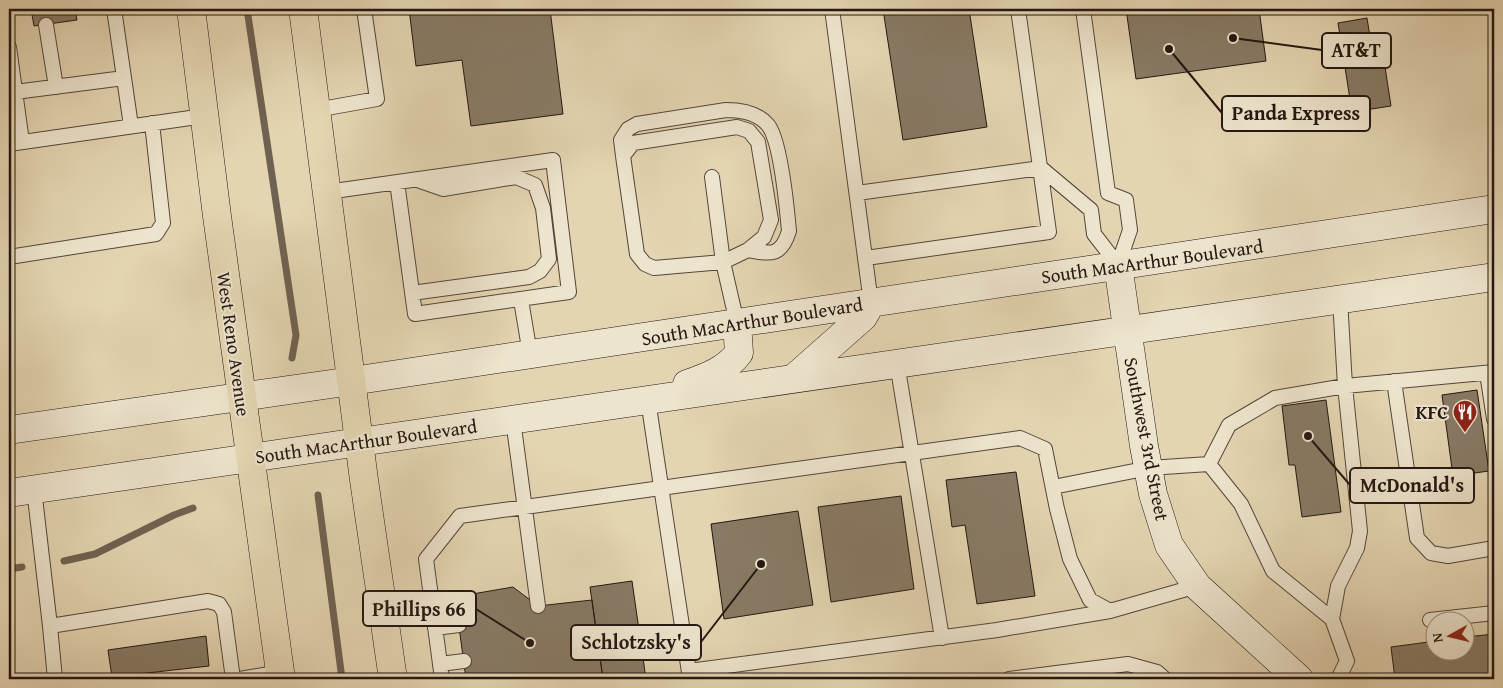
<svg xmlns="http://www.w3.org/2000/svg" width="1503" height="688" font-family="'Gentium Book Plus',serif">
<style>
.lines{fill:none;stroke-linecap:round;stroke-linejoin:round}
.stream{stroke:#706252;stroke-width:7}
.building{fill:#887a65;stroke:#241712}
.lane-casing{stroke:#54463a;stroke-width:16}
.secondary-casing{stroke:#241712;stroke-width:29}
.primary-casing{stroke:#241712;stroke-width:29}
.lane{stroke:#ede4cd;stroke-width:14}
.secondary{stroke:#ede4cd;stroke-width:28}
.primary{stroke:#e4d5b2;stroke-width:28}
.labels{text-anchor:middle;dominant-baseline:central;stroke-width:4;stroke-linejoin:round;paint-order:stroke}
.street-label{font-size:19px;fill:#241712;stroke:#ede4cd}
.poi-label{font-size:19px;font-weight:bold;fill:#241712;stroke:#ede4cd;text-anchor:end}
.leader{fill:none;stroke:#241712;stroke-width:2}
.callout-dot{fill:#241712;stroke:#ede4cd;stroke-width:2}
.callout{fill:#ede4cd;stroke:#241712;stroke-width:2}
.callout-label{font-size:20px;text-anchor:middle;font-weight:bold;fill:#241712}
</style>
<rect width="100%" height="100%" fill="#e4d5b2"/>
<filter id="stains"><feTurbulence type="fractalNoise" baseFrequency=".004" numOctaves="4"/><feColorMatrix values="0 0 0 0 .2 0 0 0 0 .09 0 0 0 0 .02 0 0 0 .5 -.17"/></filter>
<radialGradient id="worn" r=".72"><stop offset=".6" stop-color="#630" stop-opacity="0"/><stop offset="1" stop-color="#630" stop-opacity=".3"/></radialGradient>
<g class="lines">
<path class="stream" d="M247,9L296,335L292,358
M318,495L342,679
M64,561L95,554L174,515L193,508
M9,569L22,567"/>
</g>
<path class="building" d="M31,9H75L77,20L34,26Z
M409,9H550L563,114L471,126L462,60L416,66Z
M883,9H969L987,127L903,140Z
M1126,9H1259L1266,61L1136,79Z
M1367,18L1371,43L1381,41L1391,106L1352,112L1338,23Z
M1477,390L1489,471L1453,476L1442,395Z
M1326,400L1341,512L1302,517L1295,465H1289L1282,406Z
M1016,472L1035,596L977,604L965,525L952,527L946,480Z
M901,496L914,589L831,602L818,507Z
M798,511L813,605L724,619L711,524Z
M632,581L646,679H603L590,587Z
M513,587L538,606L592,600L603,679H466L455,597Z
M1494,634V679H1395L1391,647L1436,641V650H1466V637Z
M206,636L209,666L112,677L108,650Z"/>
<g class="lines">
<defs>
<path id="lane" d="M114,9L131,126
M832,9L871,303
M1083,9L1108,193
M46,25L56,87
M9,47L22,142
M15,92L124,78
M316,110L377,99L364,9
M737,127L749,131L758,142L771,220L764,237L748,250L723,262L654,268L645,264L637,254L623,156L633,143Z
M9,144L204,116
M623,156L621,140L628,129L637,124L726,110C741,110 758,113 768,125C781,141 787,209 789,231C781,257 771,254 748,250
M712,177L723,262L737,323
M327,192L553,160L569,292L415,314L397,182
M857,193L1041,168L1091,210L1094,234L1118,265
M1108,193L1126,200L1130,230L1118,265
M9,257L156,234L163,223L152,123
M866,258L1049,232L1018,9
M412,293L529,277L540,271L549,259L543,208L535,185L516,177L443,189L420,181
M521,300L530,354
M897,363L942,638
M1487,373L1494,419
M1394,381L1417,538L1431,553L1448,556L1494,548
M648,400L690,679
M513,420L538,606
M1209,464L1241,504L1273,571L1332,619L1347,661L1338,679
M1053,487L1149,468L1209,464L1229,425L1275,398L1345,386L1340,299
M34,489L50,626L208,601L219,604L224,612L233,679
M1332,619L1338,586L1357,548L1360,531L1345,386L1494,372
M1430,620L1494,613
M50,626L55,679
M435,628L459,625
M440,664L464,661
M689,671L997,630L1110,611
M240,679L280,672
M442,679L426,559L460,516L1020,438L1045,449L1057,509L1070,559L1090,600L1110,611L1197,586
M1009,679L1128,664L1157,672L1165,679"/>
<path id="secondary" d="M1118,265L1144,446L1153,494L1169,545L1197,586L1299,679
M794,378L863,317L871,303
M687,384C707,377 726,370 739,353L737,323
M9,430L352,381L1494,209
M9,493L1494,277"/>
<path id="primary" d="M191,9L217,216L281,679
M303,9L364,480L393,679"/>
</defs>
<use href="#lane" class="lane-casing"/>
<use href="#secondary" class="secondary-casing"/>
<use href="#primary" class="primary-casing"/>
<use href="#lane" class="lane"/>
<use href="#secondary" class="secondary"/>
<use href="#primary" class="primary"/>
</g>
<defs>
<symbol id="restaurant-pin" viewBox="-11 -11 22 30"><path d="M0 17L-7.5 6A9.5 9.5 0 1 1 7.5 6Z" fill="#8f2418" stroke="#ede4cd"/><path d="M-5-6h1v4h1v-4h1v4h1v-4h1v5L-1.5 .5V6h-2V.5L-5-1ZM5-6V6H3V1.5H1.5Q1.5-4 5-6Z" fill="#fff"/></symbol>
</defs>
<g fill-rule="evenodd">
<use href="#restaurant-pin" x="1451" y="398" width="28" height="38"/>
</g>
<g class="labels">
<g class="street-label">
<text transform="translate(1152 261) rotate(-8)">South MacArthur Boulevard</text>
<text transform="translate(752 321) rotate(-9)">South MacArthur Boulevard</text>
<text transform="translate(234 344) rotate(82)">West Reno Avenue</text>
<text transform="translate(1147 439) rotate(79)">Southwest 3rd Street</text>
<text transform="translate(366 441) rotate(-8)">South MacArthur Boulevard</text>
</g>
<g class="poi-label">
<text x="1448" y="412">KFC</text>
</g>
</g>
<path class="leader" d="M1233 38L1322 50M1169 49L1222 113M1308 436L1350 485M530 643L476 609M761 564L701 642"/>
<g class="callout-dot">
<circle cx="1233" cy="38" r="5"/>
<circle cx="1169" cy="49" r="5"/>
<circle cx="1308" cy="436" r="5"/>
<circle cx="530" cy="643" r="5"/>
<circle cx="761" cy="564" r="5"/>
</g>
<g class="callout">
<rect x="1322" y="33" width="69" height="35" rx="5"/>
<rect x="1222" y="96" width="148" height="35" rx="5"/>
<rect x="1350" y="468" width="124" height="35" rx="5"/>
<rect x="363" y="591" width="113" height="35" rx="5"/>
<rect x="571" y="625" width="130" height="35" rx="5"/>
</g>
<g class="callout-label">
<text x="1356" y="57">AT&amp;T</text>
<text x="1296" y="120">Panda Express</text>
<text x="1412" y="492">McDonald's</text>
<text x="419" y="616">Phillips 66</text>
<text x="636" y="649">Schlotzsky's</text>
</g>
<rect width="1503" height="688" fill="none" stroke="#e4d5b2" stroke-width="30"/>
<rect x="10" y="10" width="1483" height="668" fill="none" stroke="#241712" stroke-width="2.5"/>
<rect x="15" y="15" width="1473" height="658" fill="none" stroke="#241712"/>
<g transform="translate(1450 636) rotate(262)"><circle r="24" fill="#ede4cd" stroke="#9d9282"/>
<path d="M0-4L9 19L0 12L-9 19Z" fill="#8f2418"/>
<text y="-8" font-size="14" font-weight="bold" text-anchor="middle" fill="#241712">N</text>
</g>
<rect width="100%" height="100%" filter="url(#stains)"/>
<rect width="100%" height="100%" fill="url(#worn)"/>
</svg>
